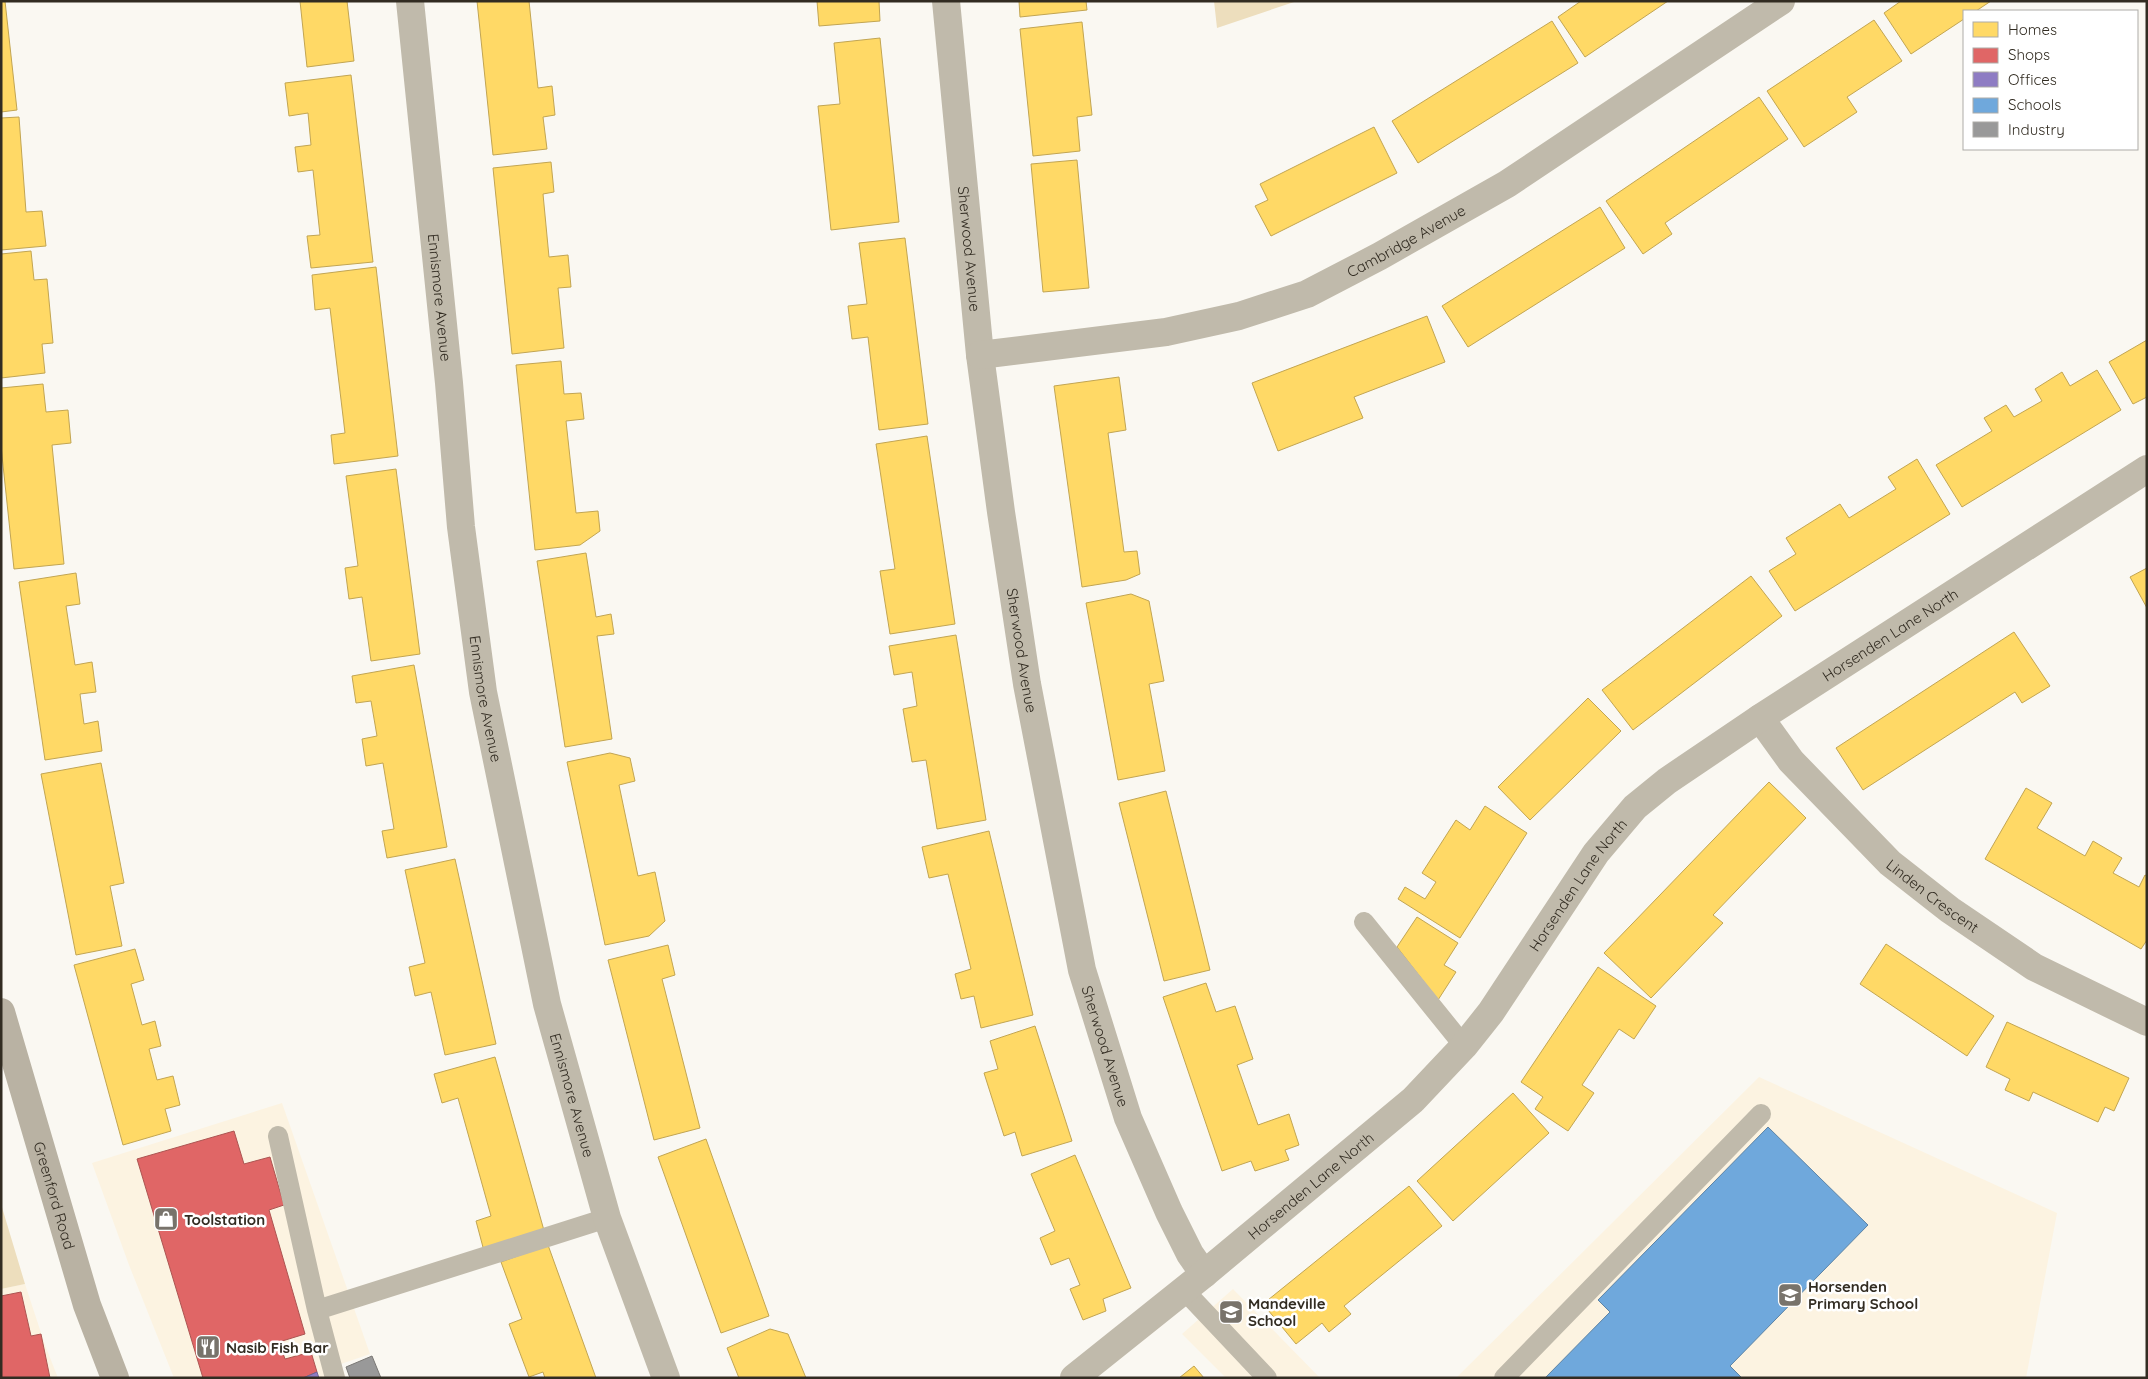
<svg xmlns="http://www.w3.org/2000/svg" width="2148" height="1379" font-family="Quicksand,sans-serif">
<style>
.built{fill:#fcf3e1}
.green{fill:#eddebd}
.homes{fill:#ffd966;stroke:#c2a552}
.shops{fill:#e06666;stroke:#ac5552}
.offices{fill:#8e7cc3;stroke:#726493}
.schools{fill:#6fa8dc;stroke:#5d83a4}
.industry{fill:#999;stroke:#7a7875}
.lines{fill:none;stroke-linecap:round;stroke-linejoin:round}
.service{stroke:#c0baab;stroke-width:20}
.minor{stroke:#c0baab;stroke-width:28}
.primary{stroke:#b9b2a3;stroke-width:28}
.labels{text-anchor:middle;dominant-baseline:central;stroke-width:5;stroke-linejoin:round;paint-order:stroke}
.street-label{font-size:15px;fill:#322c22;stroke:#fff}
.poi-label{font-size:15px;font-weight:bold;fill:#322c22;stroke:#fff;text-anchor:start}
</style>
<rect width="100%" height="100%" fill="#faf8f2"/>
<path class="built" d="M1759,1077L2057,1213L2026,1378H1456Z
M282,1103L370,1354L341,1364L346,1378H174L129,1265L92,1163Z
M25,1284L45,1345L58,1378H1V1289Z
M1233,1289L1320,1378H1226L1182,1334Z"/>
<path class="green" d="M1214,1H1297L1217,28Z
M1,1204L25,1284L1,1289Z"/>
<path class="homes" d="M1,1H5L17,110L1,112Z
M300,1H347L354,61L307,67Z
M477,1H529L538,88L552,86L555,115L543,117L547,149L493,155Z
M817,1H879L880,21L819,26Z
M1019,1H1086L1087,10L1020,17Z
M1581,1H1668L1585,57L1558,17Z
M1901,1H1991L1976,11H1964V19L1911,54L1884,13Z
M1874,20L1902,61L1847,97L1857,112L1804,147L1767,91Z
M1552,21L1578,63L1418,163L1392,121Z
M1082,22L1092,115L1077,117L1080,151L1033,156L1020,29Z
M880,38L899,222L831,230L818,106L840,104L834,43Z
M351,75L373,262L311,268L307,236L320,235L313,170L298,172L295,147L311,145L308,113L289,116L285,83Z
M1759,97L1788,139L1665,223L1672,234L1643,254L1606,201Z
M19,117L26,212L42,211L46,246L1,250V118Z
M1374,127L1397,173L1271,236L1255,206L1268,200L1260,184Z
M1077,160L1089,288L1043,292L1031,164Z
M551,162L554,192L543,194L549,257L568,255L571,287L558,288L564,348L512,354L493,168Z
M1600,207L1625,248L1468,347L1442,306Z
M905,238L928,424L879,430L868,337L852,339L848,306L867,304L859,243Z
M31,251L34,280L47,279L53,343L42,344L45,373L1,378V254Z
M376,267L398,456L334,464L331,435L345,433L330,308L315,310L312,275Z
M1427,316L1445,362L1354,397L1363,418L1278,451L1252,383Z
M2147,340V397L2133,404L2109,362Z
M561,361L564,394L581,393L584,419L566,421L576,513L598,511L600,531L580,545L535,550L516,365Z
M2097,370L2121,410L1962,507L1936,465L1992,431L1984,418L2006,405L2014,417L2042,401L2035,389L2062,372L2070,386Z
M1119,377L1126,430L1108,433L1124,552L1137,551L1140,574L1126,580L1082,587L1054,386Z
M43,384L46,412L68,410L71,443L52,445L64,564L14,569L1,446V388Z
M927,436L955,624L890,634L880,571L895,569L876,444Z
M1917,459L1950,514L1795,611L1769,571L1796,554L1786,538L1840,504L1849,518L1896,489L1888,477Z
M396,469L420,654L371,661L362,597L349,599L345,568L358,566L346,476Z
M586,553L596,617L611,614L614,634L597,636L612,739L565,747L537,561Z
M2147,568V608L2130,577Z
M76,573L80,604L66,606L75,665L92,662L96,692L80,694L84,724L98,721L102,751L45,760L19,582Z
M1751,576L1782,616L1633,730L1602,690Z
M1131,594L1149,601L1164,681L1149,684L1165,771L1118,780L1086,603Z
M2014,632L2050,686L2022,703L2015,692L1863,790L1836,748Z
M956,635L986,820L937,829L926,760L912,762L903,709L917,706L912,672L894,675L889,646Z
M414,665L447,847L387,858L382,831L394,829L383,763L366,766L362,739L377,736L371,701L356,703L352,676Z
M1588,698L1621,731L1530,820L1498,787Z
M610,753L630,758L635,781L619,785L638,876L655,872L665,921L649,936L605,945L567,762Z
M101,763L124,883L110,886L122,946L76,955L41,774Z
M1769,782L1806,818L1713,915L1723,923L1651,998L1604,953Z
M2026,788L2052,803L2037,828L2085,856L2093,841L2122,858L2113,873L2139,887L2145,875L2147,876V940L2141,949L1985,859Z
M1166,791L1210,970L1164,981L1119,803Z
M1485,806L1527,833L1460,938L1398,899L1405,887L1425,899L1436,882L1422,873L1456,820L1470,830Z
M989,831L1033,1015L981,1028L974,996L961,999L955,974L971,969L948,874L929,878L922,847Z
M455,859L496,1044L445,1055L431,992L415,996L409,967L425,963L405,870Z
M1417,917L1458,943L1444,965L1456,972L1438,1000L1397,947Z
M1886,944L1994,1016L1967,1056L1860,984Z
M668,945L675,975L662,979L700,1128L654,1140L608,960Z
M135,949L144,980L131,984L142,1025L155,1021L161,1046L149,1049L157,1080L173,1076L180,1105L165,1109L171,1131L123,1145L74,965Z
M1598,967L1656,1006L1634,1039L1619,1029L1582,1085L1594,1093L1568,1131L1535,1109L1543,1097L1521,1082Z
M1206,983L1216,1012L1235,1006L1253,1059L1237,1065L1258,1125L1289,1114L1299,1145L1285,1150L1289,1160L1255,1171L1251,1161L1222,1171L1163,997Z
M2007,1022L2129,1078L2114,1111L2105,1107L2098,1122L2033,1092L2029,1101L2005,1090L2010,1079L1986,1067Z
M1035,1026L1072,1141L1022,1156L1015,1132L1004,1136L984,1073L998,1069L990,1041Z
M495,1057L545,1234L484,1251L476,1221L491,1216L458,1098L442,1103L434,1074Z
M1513,1093L1549,1133L1453,1221L1417,1181Z
M706,1139L769,1316L721,1333L658,1157Z
M1075,1155L1131,1288L1103,1299L1106,1311L1083,1320L1070,1289L1080,1285L1069,1258L1051,1265L1040,1238L1055,1231L1031,1174Z
M1409,1186L1442,1226L1344,1306L1351,1314L1329,1332L1322,1323L1296,1344L1263,1304Z
M548,1245L596,1378H545L543,1372L529,1377L509,1324L522,1319L501,1262Z
M770,1329L788,1334L806,1378H739L727,1348Z
M1194,1366L1204,1378H1179Z"/>
<path class="shops" d="M234,1131L244,1164L270,1157L284,1205L269,1210L305,1334L279,1342L285,1359L311,1352L317,1372L303,1378H203L137,1159Z
M21,1292L31,1336L41,1334L50,1378H1V1296Z"/>
<path class="offices" d="M317,1372L319,1378H303Z"/>
<path class="schools" d="M1768,1127L1868,1225L1730,1366L1742,1378H1545L1610,1312L1598,1300Z"/>
<path class="industry" d="M372,1356L381,1378H350L346,1367Z"/>
<g class="lines">
<path class="service" d="M1364,922L1464,1046
M278,1136L317,1310L335,1378
M1183,1289L1267,1378
M317,1310L607,1218
M1504,1378L1761,1114"/>
<g class="minor">
<path id="s1" d="M410,1L449,383L461,527L483,692L547,1004L607,1218L666,1378"/>
<path id="s2" d="M946,1L980,355L1001,512L1027,684L1082,970L1128,1118L1169,1212L1190,1254L1204,1274"/>
<path id="s3" d="M980,355L1166,332L1239,316L1307,294L1380,256L1507,184L1781,1"/>
<path id="s4" d="M1760,718L1791,761L1890,863L1950,910L2034,967L2147,1022"/>
<path id="s5" d="M1074,1378L1204,1274L1413,1100L1464,1046L1491,1012L1596,853L1635,807L1667,781L1760,718L2147,469"/>
</g>
<path class="primary" id="s6" d="M1,1012L87,1305L115,1378"/>
</g>
<defs>
<symbol id="shop-square" viewBox="-11 -11 22 22"><rect x="-9" y="-9" width="18" height="18" rx="4" fill="#78736b" stroke="#fff"/><path d="M-5-2.5h2.3a2.7 3.5 0 0 1 5.4 0H5L5.5 6h-11ZM-1.5-2.5h3a1.5 2.3 0 0 0-3 0Z" fill="#fff"/></symbol>
<symbol id="school-square" viewBox="-11 -11 22 22"><rect x="-9" y="-9" width="18" height="18" rx="4" fill="#78736b" stroke="#fff"/><path d="M0-5L7-2L0 1L-7-2ZM-4 1L0 2.5L4 1V4Q0 6-4 4Z" fill="#fff"/></symbol>
<symbol id="restaurant-square" viewBox="-11 -11 22 22"><rect x="-9" y="-9" width="18" height="18" rx="4" fill="#78736b" stroke="#fff"/><path d="M-5-6h1v4h1v-4h1v4h1v-4h1v5L-1.5 .5V6h-2V.5L-5-1ZM5-6V6H3V1.5H1.5Q1.5-4 5-6Z" fill="#fff"/></symbol>
</defs>
<g fill-rule="evenodd">
<use href="#shop-square" x="152" y="1205" width="28" height="28"/>
<use href="#school-square" x="1776" y="1281" width="28" height="28"/>
<use href="#school-square" x="1217" y="1298" width="28" height="28"/>
<use href="#restaurant-square" x="194" y="1333" width="28" height="28"/>
</g>
<g class="labels">
<g class="street-label">
<text stroke="none"><textPath href="#s3" startOffset="446">Cambridge Avenue</textPath></text>
<text stroke="none"><textPath href="#s2" startOffset="249">Sherwood Avenue</textPath></text>
<text stroke="none"><textPath href="#s1" startOffset="298">Ennismore Avenue</textPath></text>
<text stroke="none"><textPath href="#s5" startOffset="1115">Horsenden Lane North</textPath></text>
<text stroke="none"><textPath href="#s2" startOffset="654">Sherwood Avenue</textPath></text>
<text stroke="none"><textPath href="#s1" startOffset="702">Ennismore Avenue</textPath></text>
<text stroke="none"><textPath href="#s5" startOffset="710">Horsenden Lane North</textPath></text>
<text stroke="none"><textPath href="#s4" startOffset="249">Linden Crescent</textPath></text>
<text stroke="none"><textPath href="#s2" startOffset="1059">Sherwood Avenue</textPath></text>
<text stroke="none"><textPath href="#s1" startOffset="1108">Ennismore Avenue</textPath></text>
<text stroke="none"><textPath href="#s5" startOffset="305">Horsenden Lane North</textPath></text>
<text stroke="none"><textPath href="#s6" startOffset="191">Greenford Road</textPath></text>
</g>
<g class="poi-label">
<text x="184" y="1219">Toolstation</text>
<text x="1808" y="1286">Horsenden<tspan x="1808" dy="17">Primary School</tspan></text>
<text x="1248" y="1303">Mandeville<tspan x="1248" dy="17">School</tspan></text>
<text x="226" y="1347">Nasib Fish Bar</text>
</g>
</g>
<rect width="2148" height="1379" fill="none" stroke="#322c22" stroke-width="5"/>
<rect x="1963" y="10" width="175" height="140" fill="#ffffff" stroke="#adaba7"/>
<rect x="1973" y="22" width="25" height="15" fill="#ffd966" stroke="#adaba7"/>
<text x="2008" y="35" font-size="15" fill="#322c22">Homes</text>
<rect x="1973" y="48" width="25" height="15" fill="#e06666" stroke="#adaba7"/>
<text x="2008" y="60" font-size="15" fill="#322c22">Shops</text>
<rect x="1973" y="72" width="25" height="15" fill="#8e7cc3" stroke="#adaba7"/>
<text x="2008" y="85" font-size="15" fill="#322c22">Offices</text>
<rect x="1973" y="98" width="25" height="15" fill="#6fa8dc" stroke="#adaba7"/>
<text x="2008" y="110" font-size="15" fill="#322c22">Schools</text>
<rect x="1973" y="122" width="25" height="15" fill="#999999" stroke="#adaba7"/>
<text x="2008" y="135" font-size="15" fill="#322c22">Industry</text>
</svg>
